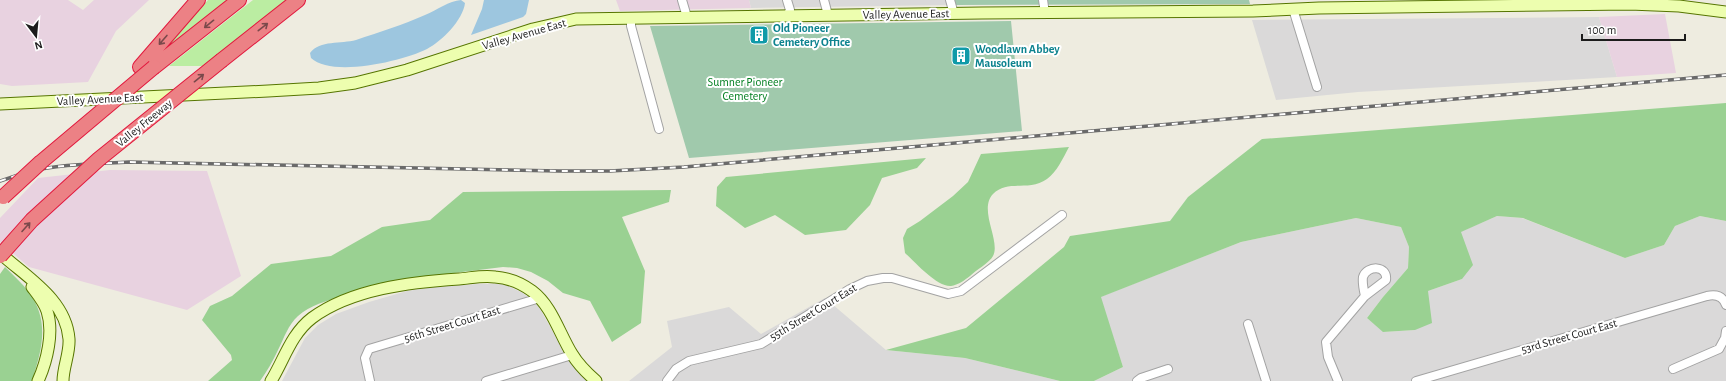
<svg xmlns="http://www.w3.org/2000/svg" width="1726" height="381" font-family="'Alegreya Sans',sans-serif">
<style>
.residential{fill:#dad9d9}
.industrial{fill:#e8d2e0}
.grass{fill:#bbeda2}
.forest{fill:#9ad192}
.cemetery{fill:#a0c9ac}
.water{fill:#9dc6df}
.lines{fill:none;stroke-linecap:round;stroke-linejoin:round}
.street-casing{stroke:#a3a3a3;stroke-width:10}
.secondary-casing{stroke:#567500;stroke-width:13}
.highway-casing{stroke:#e2183d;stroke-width:16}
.street{stroke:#fff;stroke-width:8}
.secondary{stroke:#edfeaf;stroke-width:11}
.highway{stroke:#ec8185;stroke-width:14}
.rail-casing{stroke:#6a6a6a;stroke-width:3.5}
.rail{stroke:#fff;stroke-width:2;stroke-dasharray:6;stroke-linecap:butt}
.highway-bridge-casing{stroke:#e2183d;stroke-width:16;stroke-linecap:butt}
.highway-bridge{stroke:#ec8185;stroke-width:14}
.oneway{stroke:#7a494b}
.labels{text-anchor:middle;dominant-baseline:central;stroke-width:4;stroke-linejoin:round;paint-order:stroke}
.street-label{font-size:12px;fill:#1c1c1c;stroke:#fff}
.culture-label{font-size:12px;font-weight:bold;fill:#0d838f;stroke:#fff;text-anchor:start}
.park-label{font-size:12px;fill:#048022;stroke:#fff}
</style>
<rect width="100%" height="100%" fill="#eeece0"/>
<path class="residential" d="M749,0H952L954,5L751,8Z
M1599,17L1617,77L1358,92L1276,100L1252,20Z
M1497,216L1522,218L1625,258L1664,245L1675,226L1700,216L1726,221V381H1094L1123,367L1100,297L1241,242L1356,218L1401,227L1409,247L1408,268L1383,297L1367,318L1384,332L1415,330L1428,291L1462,279L1460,232Z
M477,284H504L523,293L539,307L562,348L587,381H282L305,338L318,325L336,314L369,302L407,291L434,287Z
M825,298L886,350L965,358L1060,381H629L672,347L667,321L729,307L761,334Z"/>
<path class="industrial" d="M0,0H68L83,10L94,0H149L116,31L88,82L12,86L0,84Z
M616,0H749L751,8L620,11Z
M1665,14L1676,73L1617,77L1599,17Z
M110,170L207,171L241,276L187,310L29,267L0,242V218L38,178Z"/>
<path class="grass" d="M208,0H230L154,61Z
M253,0H288L206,66H169Z"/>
<path class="forest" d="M1726,103V221L1700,216L1675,226L1664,245L1625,258L1523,218L1497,216L1461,232L1473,265L1462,279L1428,291L1432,323L1415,330L1383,332L1367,318L1383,297L1408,268L1409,247L1401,227L1356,218L1241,242L1101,297L1123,367L1094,381H1060L965,358L886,350L966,328L1064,247L1070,236L1170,221L1188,197L1262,139Z
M1069,147C1063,158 1057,172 1047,179C1029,192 1008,179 993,194C978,210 1001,241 993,256C990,262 975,271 970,276C965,280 958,285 951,286C937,287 916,263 905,253L903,238L907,229L920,221L953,196L968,182L981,154Z
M926,158L917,168L882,178L870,205L846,230L805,235L775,215L745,228L716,206L717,187L726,177Z
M671,190L669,202L622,217L645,271L641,323L612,342L590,301L563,293L548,281L531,272L517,268L503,267C448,274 394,279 342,296C327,301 310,305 298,316C288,325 284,338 278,350C273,361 267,371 260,381H208L232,360L231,355L202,320L210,306L232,296L271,264L331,256L382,227L430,220L463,192Z
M5,267C13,275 22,283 29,292C50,322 42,349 32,381H0V274Z"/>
<path class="cemetery" d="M952,0H1249L1250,4L954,5Z
M1011,21L1022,131L689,158L650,26Z"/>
<path class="water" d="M461,0L465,3C463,20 442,41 427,49C403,61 332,78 311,58L310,53C320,40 341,44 356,40C379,32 403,25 425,15C437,10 449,1 461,0Z
M484,0H529L526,14L523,17L471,35L482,9Z"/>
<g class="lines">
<defs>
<path id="street" d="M682,0L687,17
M824,0L828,15
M950,0L954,14
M1043,0L1045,13
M1293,9L1317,87
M787,16L790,10L787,0
M631,18V26L659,129
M1248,324L1266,381
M1673,369L1719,349L1725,338L1726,331
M370,381L365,358L369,349L540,298
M486,381L572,355
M667,381L676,369L689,361L761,344L850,289L867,281L883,278H892L948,294L961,291L1062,215
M1137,381L1141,378L1168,369
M1338,381L1328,357L1326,342L1365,296L1386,280C1388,265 1367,265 1363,277C1362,283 1364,291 1365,296
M1416,381L1707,296C1716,294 1723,296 1726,305"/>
<path id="secondary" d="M0,104L268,91L319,88L355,83L407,70L533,29L576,19L982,13L1253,11L1319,8L1630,4L1679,6L1726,12
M0,253C26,277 66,299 69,339C70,353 63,367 63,381
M32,287C38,295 44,302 47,311C54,332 47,361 38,381
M271,381C284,360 291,334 312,318C351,289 411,282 459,279C471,278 484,275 495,277C509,278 521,283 532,291C552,306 559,333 572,354C578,364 588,374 596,381"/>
<path id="highway" d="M222,60L298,0
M140,67L198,0
M154,67L239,0"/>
</defs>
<use href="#street" class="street-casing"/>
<use href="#secondary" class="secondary-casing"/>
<use href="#highway" class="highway-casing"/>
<use href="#street" class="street"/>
<use href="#secondary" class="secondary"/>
<use href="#highway" class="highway"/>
<defs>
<path id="rail" d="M0,181C9,178 18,175 27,172C60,164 95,164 129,162L559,171H610L684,167L1726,75"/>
</defs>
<use href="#rail" class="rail-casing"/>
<use href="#rail" class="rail"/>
<defs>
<path id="highway-bridge" d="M3,197L41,162L154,67
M0,256L32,220L99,159L222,60"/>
</defs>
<use href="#highway-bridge" class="highway-bridge-casing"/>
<use href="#highway-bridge" class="highway-bridge"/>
</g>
<defs><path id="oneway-shaft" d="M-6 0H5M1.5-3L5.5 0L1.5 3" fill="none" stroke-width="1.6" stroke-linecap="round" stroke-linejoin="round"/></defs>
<g class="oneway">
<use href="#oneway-shaft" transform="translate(209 24) rotate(141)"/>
<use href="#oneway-shaft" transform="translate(263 27) rotate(-38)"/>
<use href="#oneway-shaft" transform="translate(163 40) rotate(131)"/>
<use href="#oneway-shaft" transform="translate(199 78) rotate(-39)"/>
<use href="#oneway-shaft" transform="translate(26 227) rotate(-48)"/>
</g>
<defs>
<symbol id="building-square" viewBox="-11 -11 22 22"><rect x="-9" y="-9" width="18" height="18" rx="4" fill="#0f9aa8" stroke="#fff"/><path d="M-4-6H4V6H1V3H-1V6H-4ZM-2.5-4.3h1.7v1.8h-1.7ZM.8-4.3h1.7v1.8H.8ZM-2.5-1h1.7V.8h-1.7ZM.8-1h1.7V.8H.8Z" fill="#fff"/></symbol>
</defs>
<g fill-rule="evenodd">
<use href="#building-square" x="748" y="24" width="22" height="22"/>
<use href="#building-square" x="950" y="45" width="22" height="22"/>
</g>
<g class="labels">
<g class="street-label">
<text transform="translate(906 14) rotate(-1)">Valley Avenue East</text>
<text transform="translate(524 34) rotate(-16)">Valley Avenue East</text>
<text transform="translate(100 99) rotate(-3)">Valley Avenue East</text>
<text transform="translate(144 123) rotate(-39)">Valley Freeway</text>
<text transform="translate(813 312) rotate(-31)">55th Street Court East</text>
<text transform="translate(452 324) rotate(-17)">56th Street Court East</text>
<text transform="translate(1569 336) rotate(-16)">53rd Street Court East</text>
</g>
<g class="culture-label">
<text x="773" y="28">Old Pioneer<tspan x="773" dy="14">Cemetery Office</tspan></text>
<text x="975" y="49">Woodlawn Abbey<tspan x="975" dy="14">Mausoleum</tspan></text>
</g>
<g class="park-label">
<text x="745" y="82">Sumner Pioneer<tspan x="745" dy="14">Cemetery</tspan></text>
</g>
</g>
<g transform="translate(36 36) rotate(164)" stroke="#ffffff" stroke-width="3" paint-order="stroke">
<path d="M0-3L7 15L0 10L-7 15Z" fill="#1c1c1c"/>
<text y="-6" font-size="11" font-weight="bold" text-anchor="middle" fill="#1c1c1c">N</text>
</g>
<path d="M1582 34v6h103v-6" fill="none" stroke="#1c1c1c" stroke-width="2"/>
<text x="1588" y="34" font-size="12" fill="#1c1c1c" stroke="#ffffff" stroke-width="3" paint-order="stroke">100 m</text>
</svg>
